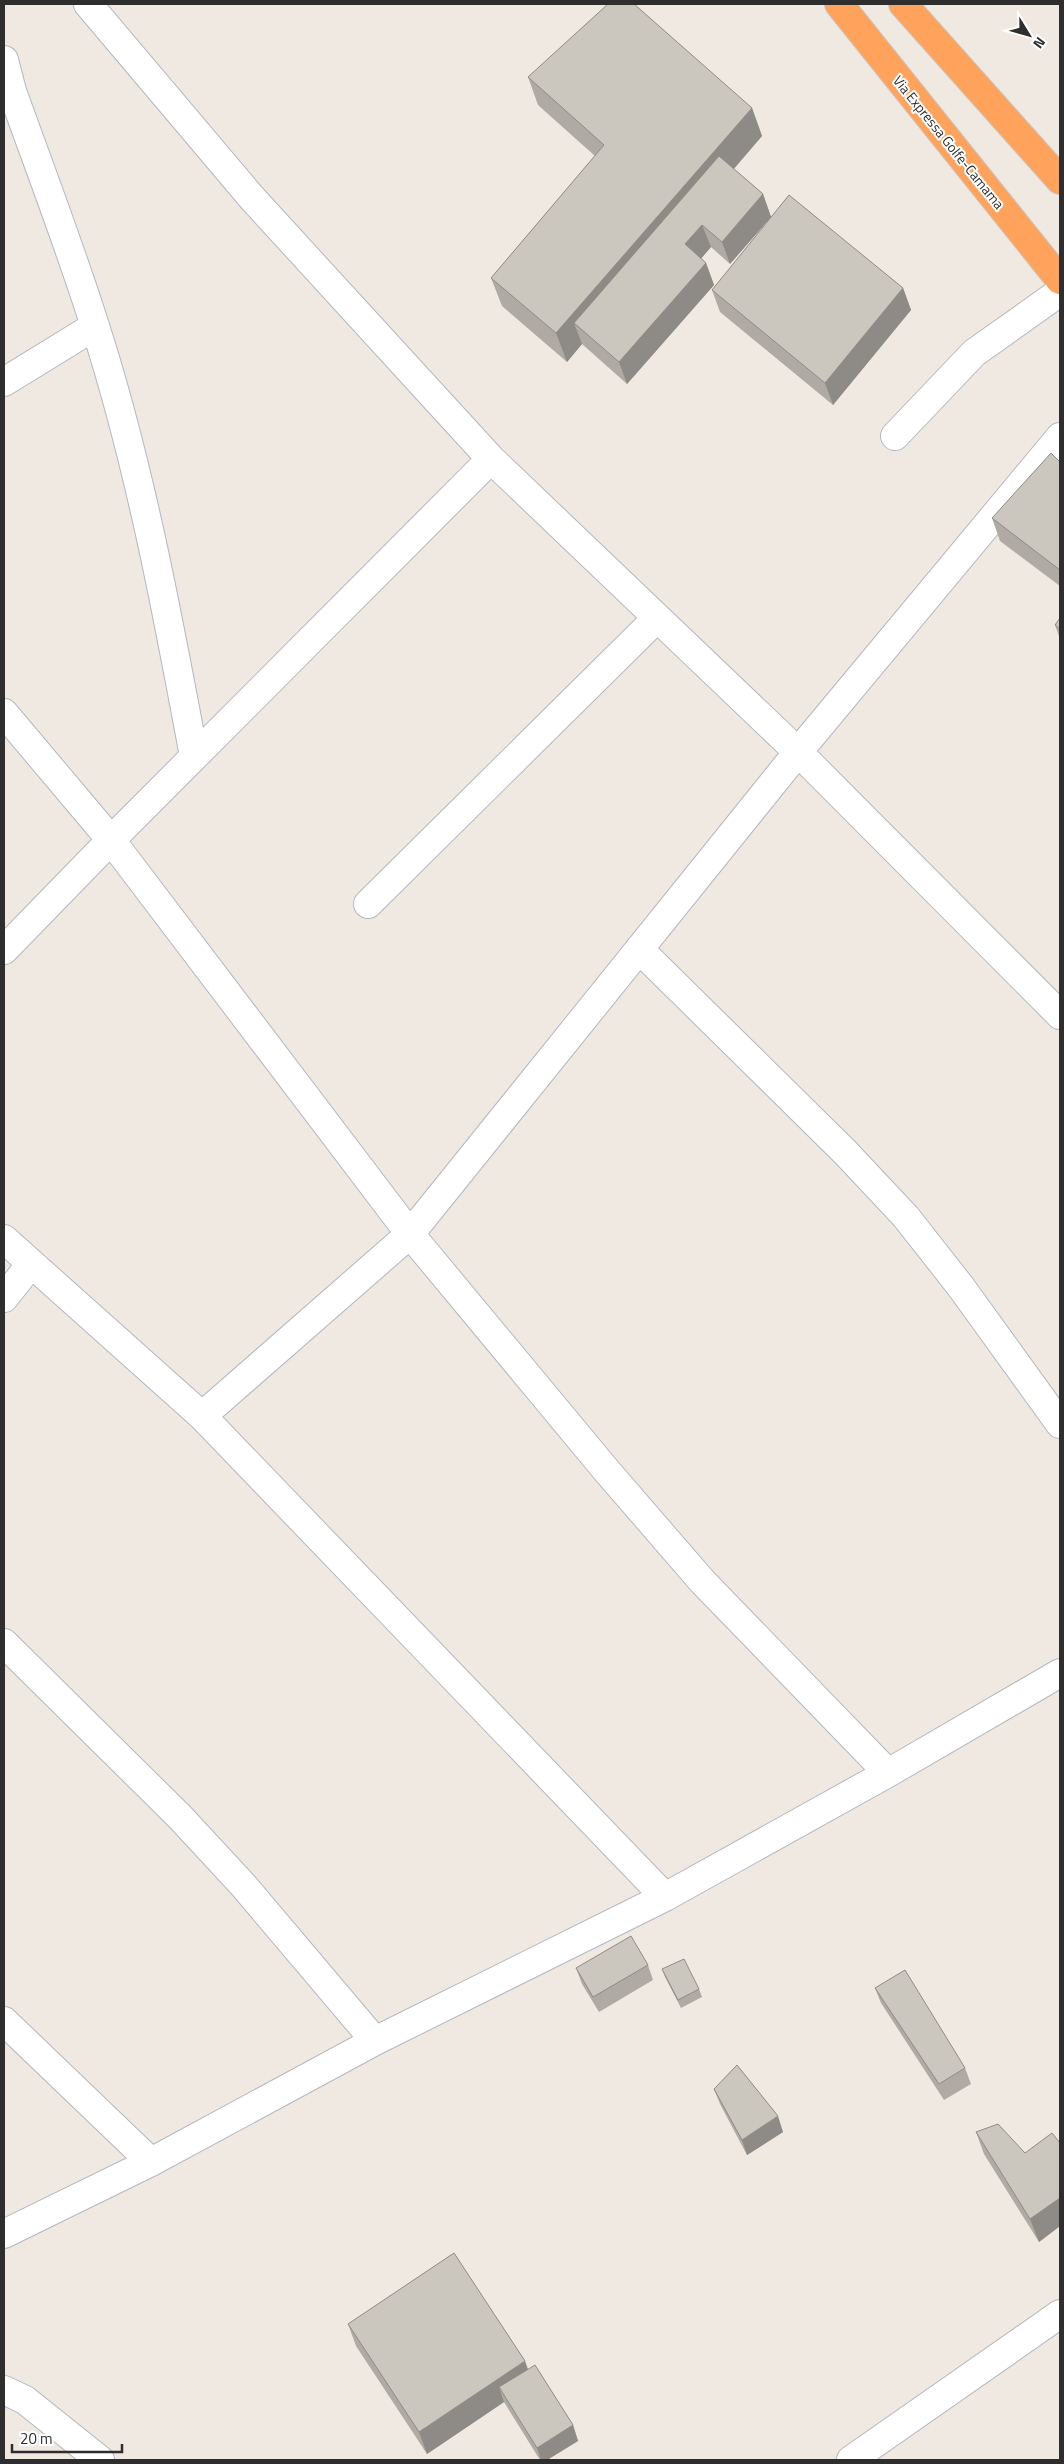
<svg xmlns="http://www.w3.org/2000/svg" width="1064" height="2464" font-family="'Titillium Web',sans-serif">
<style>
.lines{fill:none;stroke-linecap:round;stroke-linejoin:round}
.minor-casing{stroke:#b4b7c1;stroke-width:30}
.highway-casing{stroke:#c9c9c9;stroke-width:30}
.minor{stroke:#fff;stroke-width:28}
.highway{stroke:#ffa35c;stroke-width:28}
.wall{fill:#afaba4}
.shaded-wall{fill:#8e8b86}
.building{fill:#cbc7bf;stroke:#8e8b86}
.labels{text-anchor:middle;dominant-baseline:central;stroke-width:4;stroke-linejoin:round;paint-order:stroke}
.street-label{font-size:14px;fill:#2e2e2e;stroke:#fff}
</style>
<rect width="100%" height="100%" fill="#efe9e1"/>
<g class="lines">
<defs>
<path id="minor" d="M88,4L252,198L491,459L798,752L1060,1015
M4,60L12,91C40,169 70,247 95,326C140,466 167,612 194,756
M4,382L95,326
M895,436L974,353L1060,292
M4,713L111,840L410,1234L606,1470L702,1581L888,1773
M368,904L656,619
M639,949L845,1152L906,1217L961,1287L1060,1424
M4,950L111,840L491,459
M4,1239L202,1416L665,1897
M4,1298L31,1264
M202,1416L410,1234L798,752L1060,437
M4,1643L180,1817L243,1885L375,2041
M4,2021L151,2162
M4,2234L151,2162L375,2041L665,1897L888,1773L1060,1673
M4,2390L25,2400L100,2460
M851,2460L1060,2314"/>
<path id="highway" d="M839,4L1060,280
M903,4L1060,180"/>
</defs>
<use href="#minor" class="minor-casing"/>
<use href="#highway" class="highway-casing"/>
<use href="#minor" class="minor"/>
<use href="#highway" class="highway"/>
</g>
<path class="wall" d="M528,77L752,108L762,136L734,169L763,194L771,217L730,264L711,247L701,258L706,263L714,285L627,384L582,344L567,362L502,306L491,278L595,156L538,105Z
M903,288L911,310L833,405L720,312L712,290Z
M1060,462V586L1000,541L992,518Z
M1060,618V639L1055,625Z
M648,1965L653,1980L599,2012L582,1984L576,1968Z
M662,1969L699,1989L702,1997L681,2008L665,1977Z
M875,1988L965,2068L971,2084L944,2100L881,2003Z
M714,2089L783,2132L747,2155L720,2104Z
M976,2132L1025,2153L1060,2143V2226L1039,2242L984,2154Z
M348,2324L528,2369L573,2425L578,2441L547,2460H540L504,2402L427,2454L356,2346Z"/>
<path class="shaded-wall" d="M752,108L762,136L589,336L574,323L582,344L567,362L556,333Z
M763,194L771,217L730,264L722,242Z
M702,225L711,247L694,267L685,244Z
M706,263L714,285L627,384L619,362Z
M903,288L911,310L833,405L825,383Z
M778,2116L783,2132L747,2155L742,2140Z
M1060,2198V2226L1039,2242L1030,2219Z
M525,2361L533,2383L499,2387L504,2402L427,2454L419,2432Z
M573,2425L578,2441L547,2460H541L537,2448Z"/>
<path class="building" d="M608,4H634L752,108L556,333L491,278L604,145L528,77Z
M719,156L763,194L722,242L702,225L685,244L706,263L619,362L574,323Z
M789,195L903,288L825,383L712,290Z
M1051,453L1060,462V570L992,518Z
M1060,618V629L1055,625Z
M631,1936L648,1965L593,1997L576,1968Z
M684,1959L699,1989L678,2000L662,1969Z
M905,1970L965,2068L939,2084L875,1988Z
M737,2065L778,2116L742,2140L714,2089Z
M998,2124L1025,2153L1052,2133L1060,2143V2198L1030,2219L976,2132Z
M454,2253L525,2361L419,2432L348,2324Z
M535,2365L573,2425L537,2448L499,2387Z"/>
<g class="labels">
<g class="street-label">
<text transform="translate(949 142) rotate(51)">Via Expressa Golfe-Camama</text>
</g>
</g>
<rect width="1064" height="2464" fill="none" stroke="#2e2e2e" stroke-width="10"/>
<g transform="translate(1029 35) rotate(127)" stroke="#ffffff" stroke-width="4" paint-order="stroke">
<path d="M0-4L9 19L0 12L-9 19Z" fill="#2e2e2e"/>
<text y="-8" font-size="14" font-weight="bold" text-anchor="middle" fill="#2e2e2e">N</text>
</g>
<path d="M12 2444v8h110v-8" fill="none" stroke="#2e2e2e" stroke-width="2.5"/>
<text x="20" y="2444" font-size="15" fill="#2e2e2e" stroke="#ffffff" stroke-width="4" paint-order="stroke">20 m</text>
</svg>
